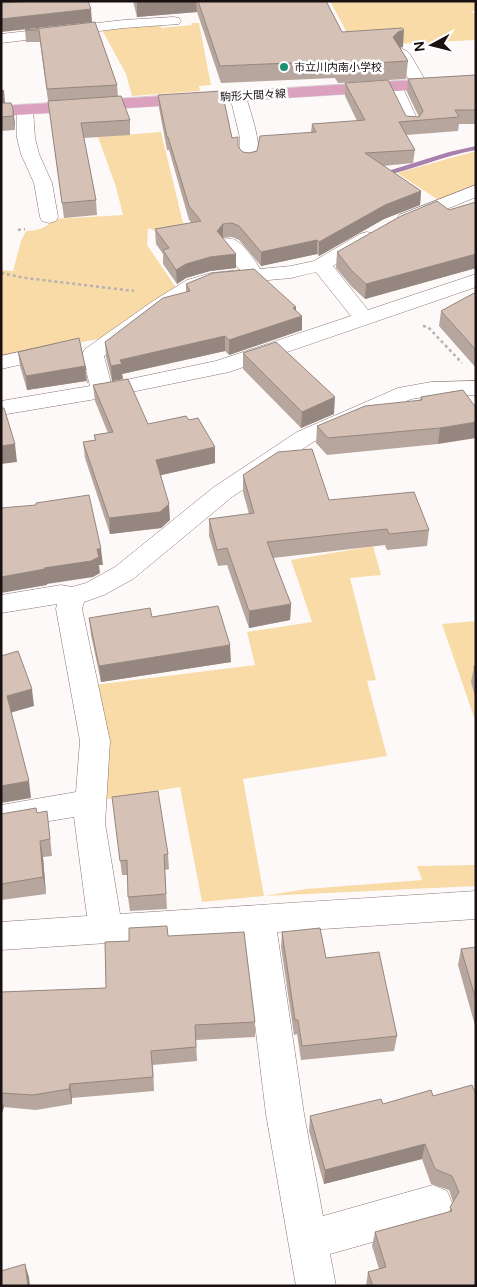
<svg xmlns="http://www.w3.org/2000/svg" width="477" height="1287" font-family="'DM Sans','Noto Sans JP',sans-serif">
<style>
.green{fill:#f9dba8}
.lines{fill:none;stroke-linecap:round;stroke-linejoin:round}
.stream{fill:#a880ad;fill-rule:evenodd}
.minor-casing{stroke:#8a7474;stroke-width:1}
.major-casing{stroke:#d6d4d4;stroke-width:1}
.path{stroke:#b7b1b1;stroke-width:2.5;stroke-dasharray:3 3;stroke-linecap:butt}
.minor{fill:#fff;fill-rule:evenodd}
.major{fill:#dba1be;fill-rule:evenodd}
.wall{fill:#b7a69d}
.shaded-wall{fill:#95877f}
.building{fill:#d5c1b6;stroke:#95877f}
.poi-dot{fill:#1e9173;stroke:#fff;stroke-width:2}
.labels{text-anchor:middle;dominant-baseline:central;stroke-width:5;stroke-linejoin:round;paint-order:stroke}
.far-poi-label{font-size:11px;fill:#191111;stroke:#fff;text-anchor:start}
.far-street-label{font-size:11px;fill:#191111;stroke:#fff}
</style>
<rect width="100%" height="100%" fill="#fef9f9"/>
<path class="green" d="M330,1H476V10L471,12L476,14V40L354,46Z
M191,23H199L211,85L199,86L200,91L132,96L126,74L102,30L153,24L161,26V28L192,25Z
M161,132L185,231L168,236L148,228L147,245L177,289L104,338L55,347L1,361V270L13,271L21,241L26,231C36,231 48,228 53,219L123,215L116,187L98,137Z
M476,151V187L440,201L397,173Z
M373,546L381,575L350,578L376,680L367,681L387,756L243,779L264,896L306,889L422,880L417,866L476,865V886L264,896L202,902L180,787L103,800L94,685L255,665L247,632L312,622L291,560Z
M476,621V723L442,624Z"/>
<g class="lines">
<path class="stream" d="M476,146V150C443,156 412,170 379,177L375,175L449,152Z"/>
<defs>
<path id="minor" d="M174,17L179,18L181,21L179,24L124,28L1,43V34L124,20Z
M402,49L407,51L410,54L428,85L426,88H414L412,85L394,54L397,51Z
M394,81L400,83L402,86L420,125L418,129H406L404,125L386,86L388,83Z
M238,91L244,93L246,96C250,112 265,150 255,164L249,165L243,164L240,160V138L230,96L232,93Z
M25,105L31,106L33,110L35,138L39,154L52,183L58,217L56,221L49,223L42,221L40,217L34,183L21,154L17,138V110L19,106Z
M476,185V197L413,223L406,225L399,223L397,219L399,215Z
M367,232L374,234L377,238L374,242L333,266L368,310L476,274V287L229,372L102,398L1,415V401L90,386L82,354L85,349L153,301L187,280L211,273L240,270L219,244L222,240C226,239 231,238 235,240C242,243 257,262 260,269L291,266L314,261L360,234ZM316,272L351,316L216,361L111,383L104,356C136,333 175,296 213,285L291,278Z
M55,344L63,345L66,350L63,355L1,369V356Z
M476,381V395L431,396L411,399L313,442L232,497L133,579L104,595L84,602L82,609L110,741L105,823L120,914L476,891V919L277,932L304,1114L323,1216L433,1185L447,1191L453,1205L447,1219L433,1225L330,1254L336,1286H296L266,1114L244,934L1,950V922L87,916L74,817L1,829V805L76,792L80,741L56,609L57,604L1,613V595L61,585L72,587L86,583L115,567L214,487L297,432L398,388L431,382Z"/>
<path id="major" d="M476,76V86L1,116V106Z"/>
</defs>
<use href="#minor" class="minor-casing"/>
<use href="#major" class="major-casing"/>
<path class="path" d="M18,230L25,229
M1,273L26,278L134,291
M423,326L428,327L462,363"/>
<use href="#minor" class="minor"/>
<use href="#major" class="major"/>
</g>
<path class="wall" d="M133,1H326L342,32L403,47L400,48L408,61L406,79L338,83L335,78L221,83L197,12L137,17Z
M95,22L117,85L118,96L130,120V135L84,138L96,200L97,215L64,218L40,42H26L25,30Z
M476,75V124H459L458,131L406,135L415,150L413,163L383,166L421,191L420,205L384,219L319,256L317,254L261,266L239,240L232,237L223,238L236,268L210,271L186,278L177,284L163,264V254L156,244L155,229L192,223L189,220L169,150H167L159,108L158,95L232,138L238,147L243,152L249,153L311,132L312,124L357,121L345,96V83L406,116L419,117L407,92L408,79Z
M1,85L5,103L13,109L15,130L1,131Z
M476,202V268L365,299L351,286L336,268L337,252L449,210Z
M186,284L296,307V310L302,330L229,355L225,351L122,374L123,379L112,381L106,357L105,342L186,293Z
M476,292V368L439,326L441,311Z
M79,338L86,370L88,384L86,381L27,390L20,366L18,352Z
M243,353L334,414L301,428L243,369Z
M93,385L148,424L215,463L161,475L170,520L161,528L110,534L85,458L83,442L95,440L94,435L108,433L95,401Z
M463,390L438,444L327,455L316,443L317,426L420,400L421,397Z
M243,475L429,530L427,546L387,550L385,545L273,558L291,604L290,620L249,628L227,565L218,566L209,536V519L249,514L243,492Z
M152,617L231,662L101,682L91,635L89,618Z
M474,666H476V700L471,682Z
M114,812L168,854L169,869L165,870L167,909L130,911L128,897V875H122Z
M37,813L49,828L52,856L43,857L46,894L1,900V814Z
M282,932L326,958L397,1036L394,1051L301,1060L297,1034L294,1035L281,947Z
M168,936L255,1022V1037L196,1040L197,1061L153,1065L154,1091L72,1098V1104L36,1110L4,1107L1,1115V992L106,988L129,941Z
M476,947V1029L458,965L461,949Z
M472,1085L476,1286H366L368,1272L379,1269L372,1246L375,1232L449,1212L453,1202L449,1190L431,1184L422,1159L324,1184L309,1131L310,1116L433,1096Z"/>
<path class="shaded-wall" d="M137,1H196L197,12L137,17Z
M91,9L92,22L1,32V19Z
M404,30L403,47L396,49L393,37L398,32Z
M1,90H4L5,104H1Z
M13,109L15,123V130L13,116Z
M421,191L420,205L384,219L319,256V242L385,205Z
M223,224V238L217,231Z
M317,240V254L261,266V252Z
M236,254V268L210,271L186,278L177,284L176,270L186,264L210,257Z
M476,254V268L365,299L366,284Z
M296,307V318L302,316V330L229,355V340Z
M225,336V351L122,374L123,379L112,381L111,366L120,360Z
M85,366L86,381L27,390L26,376Z
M335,397L334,414L301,428L302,412Z
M476,422V438L438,444L440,428Z
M15,444L17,462L1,464V446Z
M215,447V463L157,476L156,460Z
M169,504L170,520L161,528L110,534L109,518Z
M97,549H101L103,565H99L100,573L93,577L47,584V585L1,593V577L44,568Z
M291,604L290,620L249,628V611Z
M230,645L231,662L101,682L99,666Z
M32,689L34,706L10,713L7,696Z
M29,781L31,798L1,803V786Z
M40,841L43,857L46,894L43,877Z
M70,1084L72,1098V1104L69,1089Z
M1,1098L4,1107L1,1115Z
M425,1144L422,1159L324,1184L325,1170Z
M25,1264L29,1277L30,1286H28Z"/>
<path class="building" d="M35,1H88L91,9L1,19V3Z
M198,1H326L342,32L402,28L404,30L398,32L393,37L408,61L339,65L336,61L220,66Z
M95,22L117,85L47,89L39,30H25Z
M476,75V110H455L459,117L399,122L415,150L365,153L421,191L385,205L319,242L317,240L261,252L239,226L232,223L223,224L217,231L236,254L210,257L186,264L176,270L163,250L169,248L155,229L201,221L189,206L168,137H167L158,95L222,91L232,138L238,137V147L243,152L249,153L257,151L260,136L316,132L312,124L365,120L345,83L388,80L406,116L419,117L423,111L408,79Z
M121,96L130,120L81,123L96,200L62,203L48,101Z
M1,103H11L13,109V116L1,117Z
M437,201L449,210L476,202V254L366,284L352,271L337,252L401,216Z
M254,269L296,307L293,308L302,316L229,340L225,336L120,360L122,364L111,366L105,342L163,298L190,291L186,284L213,273Z
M476,292V350L441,311Z
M79,338L86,370L85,366L26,376L18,352Z
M276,342L335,397L302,412L243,353Z
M128,379L148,424L186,416L189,420L198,418L215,447L156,460L169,504L160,512L109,518L83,442L96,440L94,435L113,432L93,385Z
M463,390L476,408V422L440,428L328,438L317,426L365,406L422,400L421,397Z
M1,408H4L15,444L1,446Z
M312,449L329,500L414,492L429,530L389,534L387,529L267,542L291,604L249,611L227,548L217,550L209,519L254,513L243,475L278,452Z
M89,495L101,549H97L99,557L91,561L44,568L45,569L1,577V508L36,505V503Z
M218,606L230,645L99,666L89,618L150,608L152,617Z
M18,651L32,689L7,696L29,781L1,786V656Z
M474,666H476V674Z
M158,791L168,854L164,855L166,894L128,897L127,860L120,861L112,797Z
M36,808L37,813L47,811L50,839L40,841L43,877L1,884V814Z
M167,926L168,936L244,932L255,1022L195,1025L196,1047L151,1051L153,1077L70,1084L69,1089L33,1095L1,1093V992L106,988L105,942L129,941V928Z
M320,928L326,958L379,952L397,1036L302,1046L298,1020H295L282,932Z
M476,947V1000L461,949Z
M472,1085L476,1094V1286H373L368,1272L386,1267L375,1232L452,1211L450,1207L459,1192L452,1176L435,1169L425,1144L325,1170L310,1116L381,1099L383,1104L431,1090L433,1096Z
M25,1264L28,1286H1V1271Z"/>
<circle class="poi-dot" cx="284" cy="67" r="5"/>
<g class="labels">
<g class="far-poi-label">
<text x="294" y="67">市立川内南小学校</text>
</g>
<g class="far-street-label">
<text transform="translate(253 95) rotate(-3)">駒形大間々線</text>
</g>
</g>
<rect width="477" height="1287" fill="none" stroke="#191111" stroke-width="5"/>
<g transform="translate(432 45) rotate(263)" stroke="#ffffff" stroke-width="4" paint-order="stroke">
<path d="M0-4L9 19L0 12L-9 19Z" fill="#191111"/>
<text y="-8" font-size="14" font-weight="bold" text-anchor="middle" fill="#191111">N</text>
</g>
</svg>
